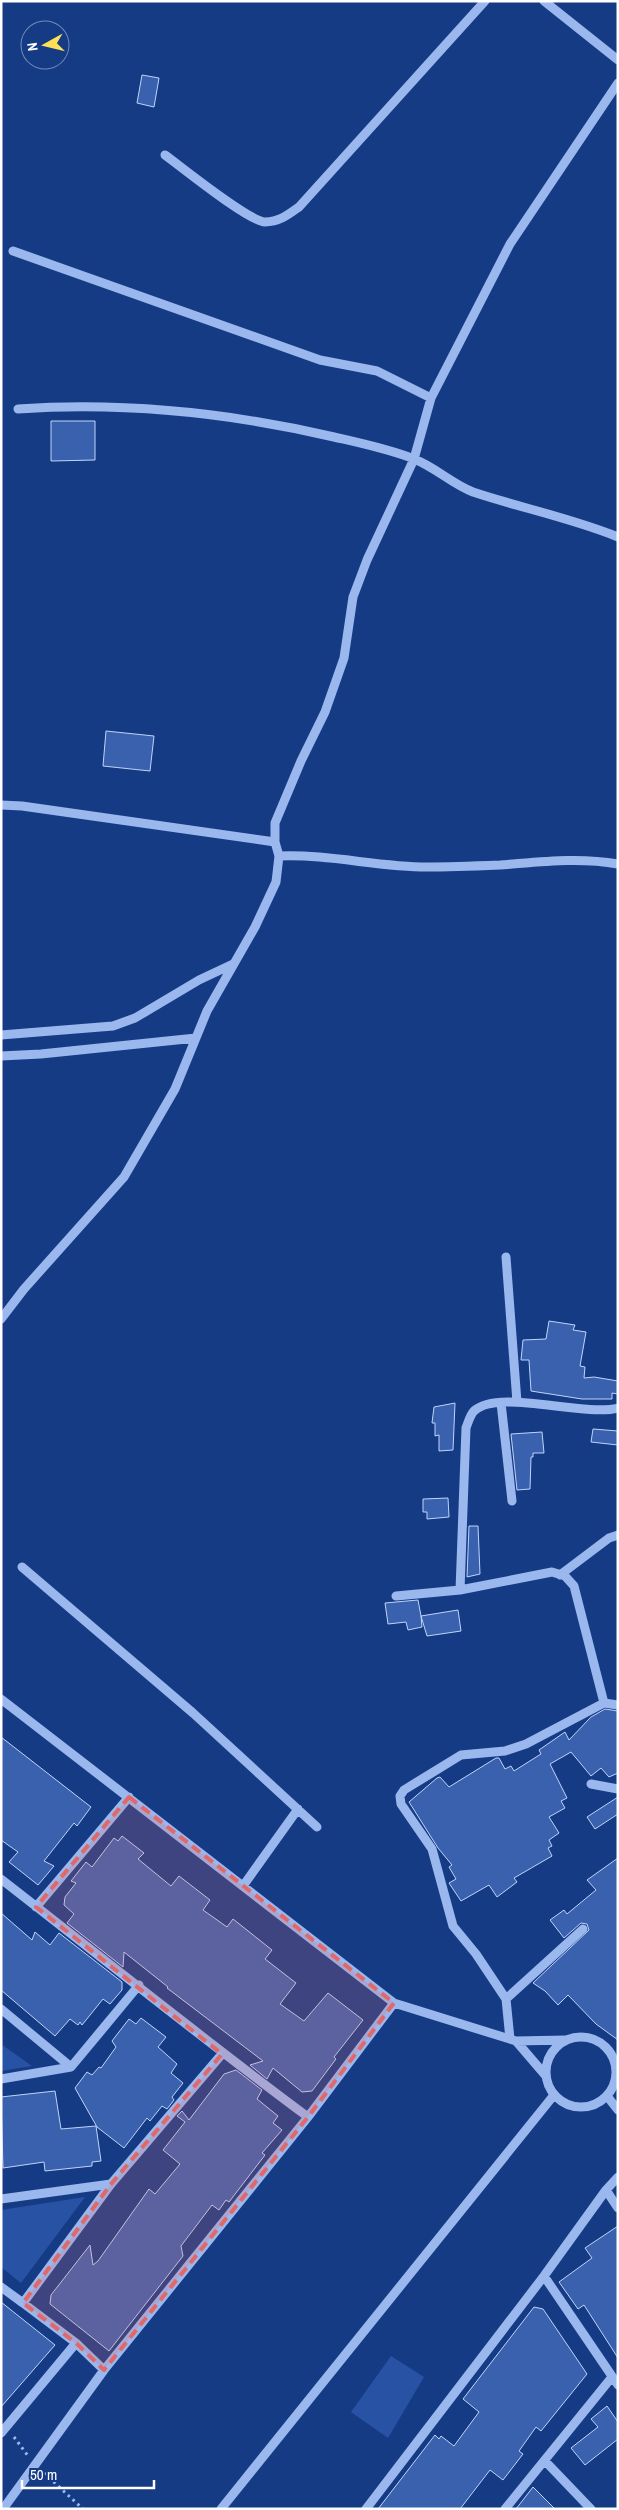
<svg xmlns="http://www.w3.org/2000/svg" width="619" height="2510" font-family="'Archivo Narrow',sans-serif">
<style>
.green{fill:#2852a4}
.building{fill:#3a61ad;stroke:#c0d4fa}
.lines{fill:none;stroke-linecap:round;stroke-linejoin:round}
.path{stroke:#9ab7ee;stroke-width:3;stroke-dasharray:2.5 4;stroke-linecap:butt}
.minor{stroke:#9ab7ee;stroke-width:9}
.marked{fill:#e26868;fill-opacity:0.2;stroke:#e26868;stroke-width:4;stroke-dasharray:10 6;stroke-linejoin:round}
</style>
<rect width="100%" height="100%" fill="#163b85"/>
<path class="green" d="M1,2044L32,2066L1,2071Z
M85,2197L21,2283L1,2267V2210Z
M391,2356L424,2377L388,2438L351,2412Z"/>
<path class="building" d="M142,75L159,78L154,107L137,103Z
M51,421H95V460L51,461Z
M106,731L154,736L150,771L103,766Z
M549,1321L575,1325L573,1330L586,1332L580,1366L585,1367L584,1378L594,1377L618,1381V1394L612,1393V1399H582L531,1391L529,1360H521L523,1340L546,1339Z
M455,1403L453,1450L439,1451V1435L435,1436V1423H432L434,1407Z
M593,1429L618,1431V1445L591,1442Z
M542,1432L544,1453H533V1457H531L530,1489L517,1490L511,1434Z
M448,1498L449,1517L427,1519V1512H423V1499Z
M469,1526H478L480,1574L467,1577Z
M418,1600L421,1616L458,1610L461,1631L427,1636L421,1616L422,1627L408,1630L406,1622L388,1624L385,1603Z
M605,1709L618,1711V1773L609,1777L601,1768L591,1776L571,1752L550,1764L567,1798L561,1801L565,1808L549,1817L559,1833L549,1840L552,1846L548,1848L552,1856L514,1878L517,1882L497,1897L489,1885L461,1901L449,1883L456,1879L449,1867L452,1865L438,1848L409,1802L437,1778L440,1777L449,1787L496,1758H499L505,1769L511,1766L514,1771L541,1754L539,1750L565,1732L569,1740L591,1717Z
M1,1737L91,1807L77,1826L74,1823L44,1861L54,1866L38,1885L9,1862L18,1852L1,1840Z
M618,1797V1814L595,1829L587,1817Z
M122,1836L144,1853L138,1859L171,1886L179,1876L210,1900L203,1910L227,1927L233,1919L272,1950L265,1959L296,1983L280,2004L304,2021L328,1993L363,2020L334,2057L336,2059L312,2091L302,2092L273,2068L267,2079L250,2065L263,2061L167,1988L168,1987L124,1952L123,1967L67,1923L74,1914L64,1905L65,1897L76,1883L71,1881L86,1862L92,1867L114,1838L118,1841Z
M618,1858V2040L596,2024L568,1995L558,2005L545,1991L533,1983L589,1930L587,1924L581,1923L564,1938L550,1920L564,1910L567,1914L596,1890L587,1880Z
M1,1913L32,1940L35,1932L50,1945L59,1933L122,1982V1990L110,2004L103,1999L82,2025L80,2022L78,2025L70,2019L55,2036L1,1990Z
M141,2018L166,2037L158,2047L177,2064L171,2073L183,2083L172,2097L174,2100L167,2109L162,2106L150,2121L147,2118L124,2148L97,2127L75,2088L87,2072L92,2075L99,2067L101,2068L116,2047L112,2041L129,2019L136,2024Z
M236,2070L262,2090L257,2099L278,2116L273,2123L282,2130L262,2153L265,2155L229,2202L226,2200L219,2210L212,2205L184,2242L181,2246L183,2256L109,2351L50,2304L51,2295L90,2245L93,2265L98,2261L149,2189L155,2194L180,2164L163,2150L185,2122L177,2116L182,2111L189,2120L224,2074Z
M55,2091L61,2129L96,2126L101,2161L92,2162V2166L45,2171L44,2162L3,2168L1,2097Z
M618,2226V2358L584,2305L578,2309L559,2282L592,2258L585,2248Z
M1,2302L55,2345L1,2407Z
M534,2307L543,2309L587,2374L541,2431L536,2427L519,2451L523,2454L503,2480L490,2470L460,2509H378L435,2435L439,2439L441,2436L454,2446L479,2412L463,2399Z
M607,2406L618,2422V2439L585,2465L571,2448L598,2427L591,2419Z
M533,2487L555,2509H516Z"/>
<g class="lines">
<path class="path" d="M14,2437L28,2456
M44,2473L83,2509"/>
<path class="minor" d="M544,1L618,60
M165,155C183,168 248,221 265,222C279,222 288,215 299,207L485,1
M13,251L320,360L377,371L431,398
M18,409C123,402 231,413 334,437C360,443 389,449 414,459C435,467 452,484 473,492C521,508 571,518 618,537
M1,805L22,806L275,842
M279,856C329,854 378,867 427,867C451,867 476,866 500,865C540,862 578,857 618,864
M1,1035L113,1026L135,1018L199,980L233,964
M1,1056L41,1054L196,1038
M506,1257L517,1402
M1,1319L24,1289L124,1177L175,1089L207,1011L255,927L276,882L279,856L275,842V823L301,761L325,712L344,658L353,597L367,560L414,459L431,398L510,244L618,83
M501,1403L512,1501
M22,1567L193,1713L317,1827
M560,1575L609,1538L618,1535
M460,1590L466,1428C468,1423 470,1415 474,1411C498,1388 582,1417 618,1408
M396,1596L460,1590L552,1572L565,1576L574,1586L604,1703
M1,1699L394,2003L516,2041L566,2040
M591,1784L618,1789
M1,1879C104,1959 204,2040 308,2117
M243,1886L298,1809
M36,1907L129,1797
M506,1999L583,1929
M1,2009L71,2067
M546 2072a35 35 0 1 1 70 0a35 35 0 1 1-70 0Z
M510,2039L506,1999L476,1954L453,1926L432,1849L401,1804L400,1796L404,1790L461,1755L505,1751L526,1744L604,1703L618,1705
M516,2041L546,2076
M1,2079L71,2067L139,1985
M607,2096L618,2110
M606,2190L618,2208
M1,2199L111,2184
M544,2276L618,2385
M1,2287L23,2303L111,2184L222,2054
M23,2303L76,2343L104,2370
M1,2433L76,2343
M545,2461L591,2509
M3,2509L104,2370L308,2117L394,2003
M221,2509L554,2095
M366,2509L544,2276L606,2190L618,2177
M505,2509L612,2377"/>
</g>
<path class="marked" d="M129,1797L394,2003L308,2117L104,2370L76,2343L23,2303L111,2184L222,2054L36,1907Z"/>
<rect width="619" height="2510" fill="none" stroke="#ffffff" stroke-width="5"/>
<g transform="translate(45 45) rotate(262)"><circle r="24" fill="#163b85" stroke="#7389b6"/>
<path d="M0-4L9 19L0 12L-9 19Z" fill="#ffe057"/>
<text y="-8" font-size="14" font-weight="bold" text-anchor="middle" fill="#ffffff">N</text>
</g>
<path d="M22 2480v8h132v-8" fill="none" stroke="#ffffff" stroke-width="2.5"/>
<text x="30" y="2480" font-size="15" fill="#ffffff" stroke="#163b85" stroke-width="4" paint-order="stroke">50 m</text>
</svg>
